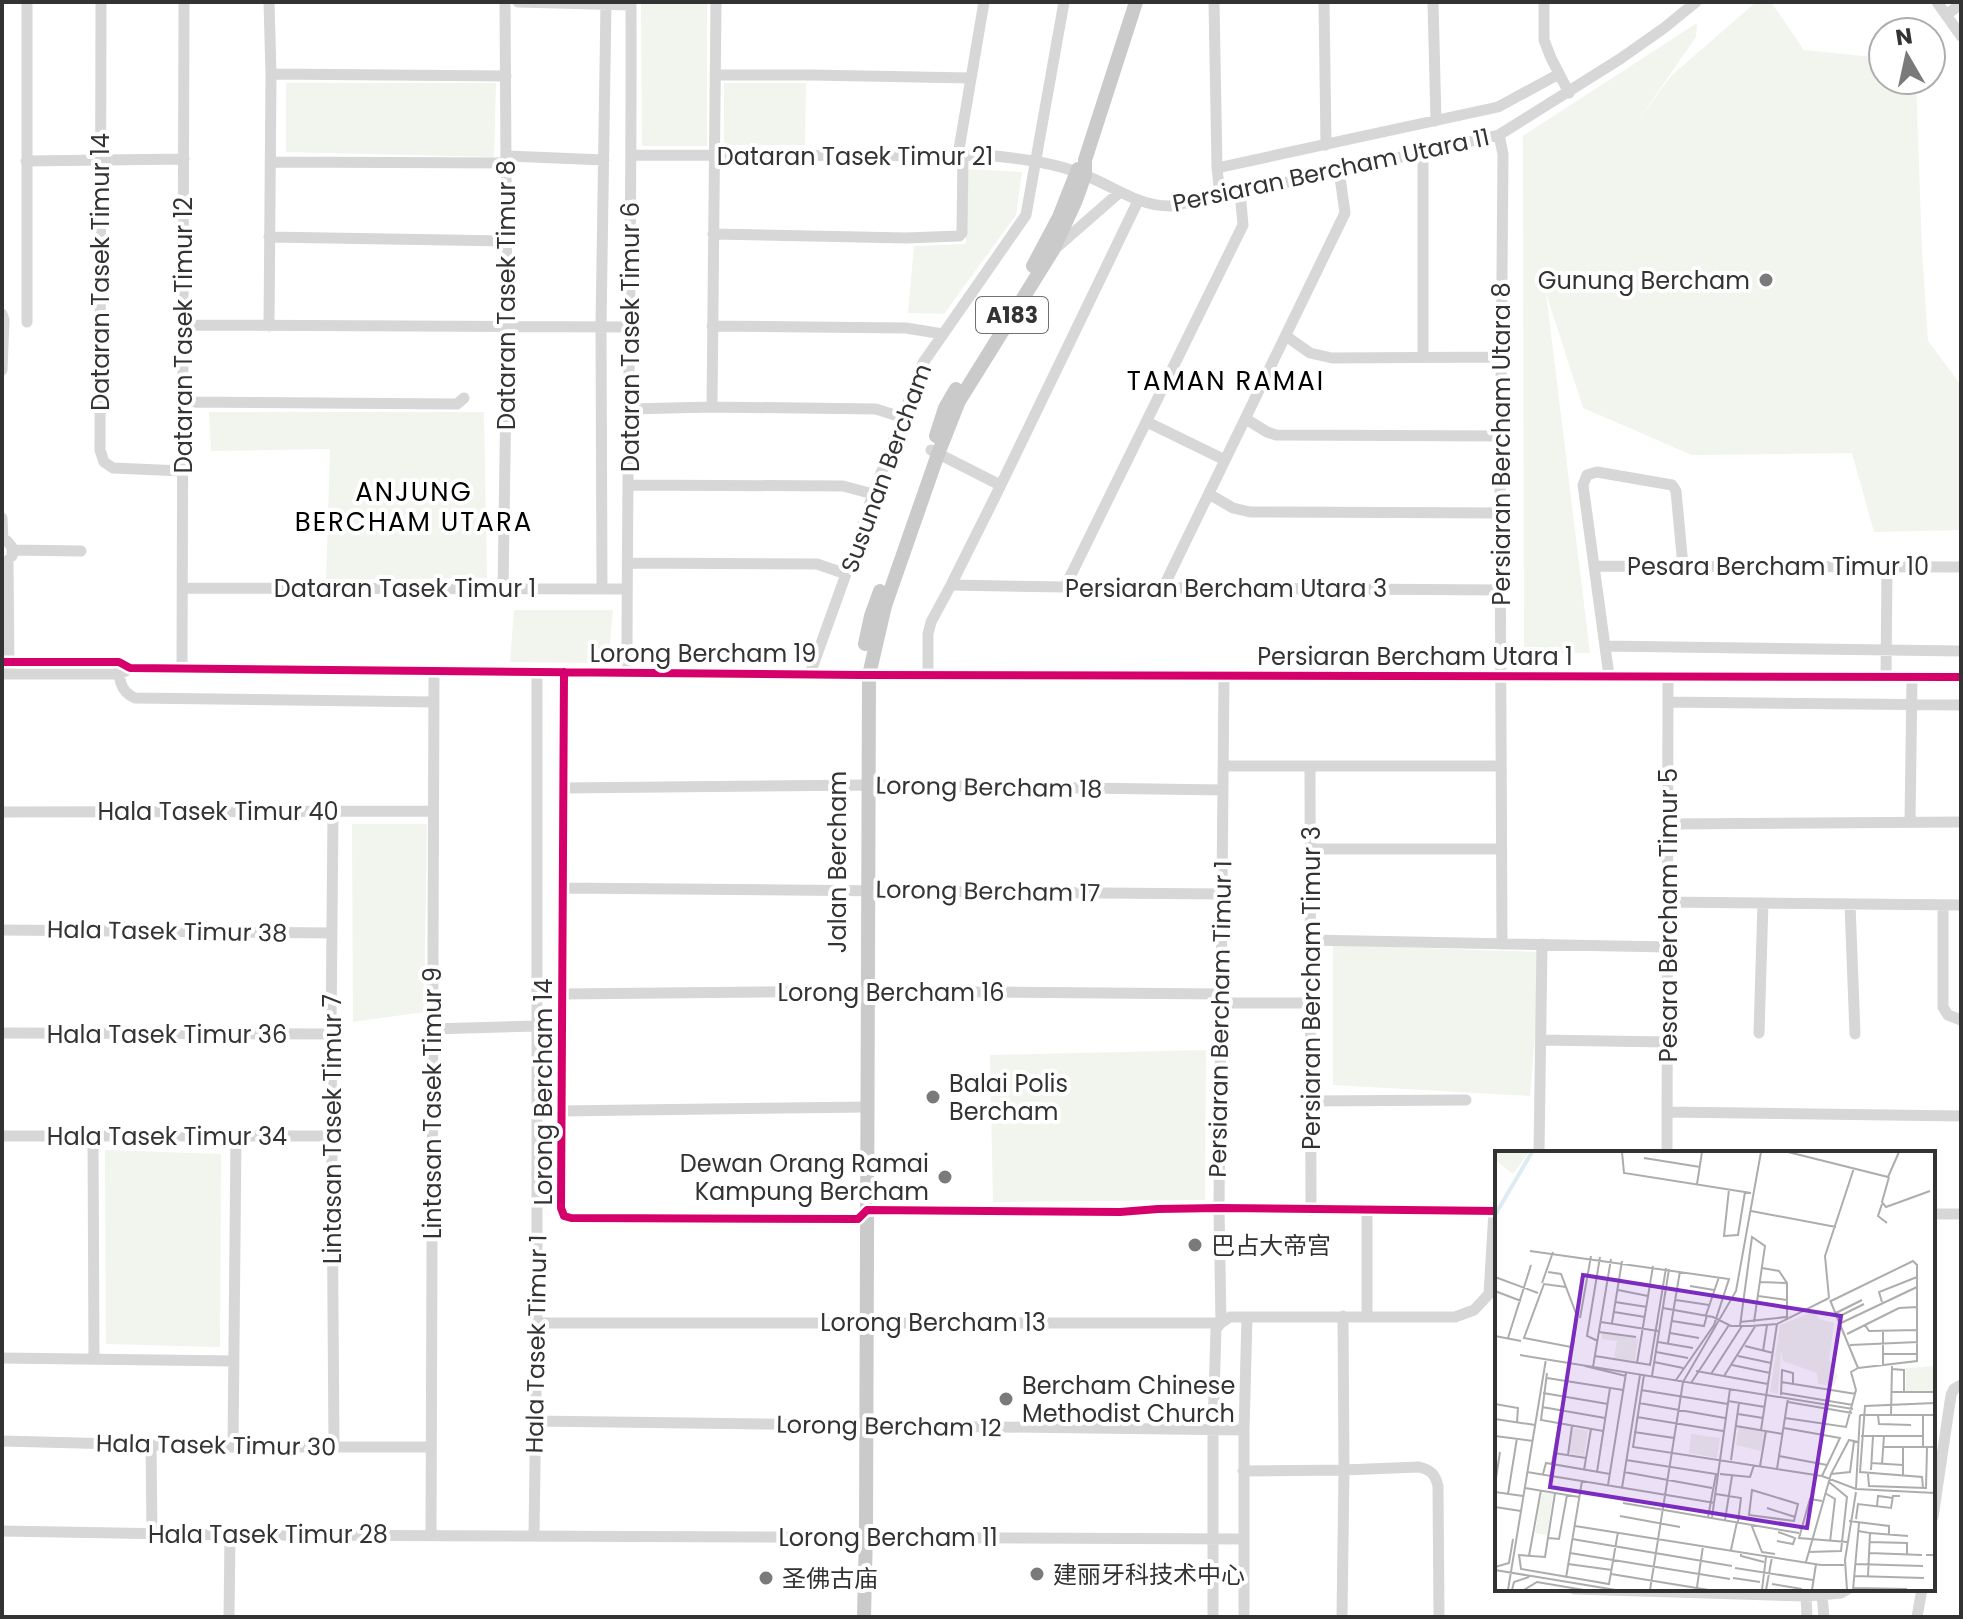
<svg xmlns="http://www.w3.org/2000/svg" width="1963" height="1619" font-family="Poppins,'Noto Sans SC',sans-serif">
<style>
.green{fill:#f1f5ed}
.lines{fill:none;stroke-linecap:round;stroke-linejoin:round}
.minor{stroke:#d7d7d7;stroke-width:11}
.major{stroke:#cacaca;stroke-width:14}
.cycleway-casing{stroke:#fff;stroke-width:13}
.cycleway{stroke:#d6006c;stroke-width:8}
.poi-dot{fill:#7a7a7a;stroke:#fff;stroke-width:3}
.labels{text-anchor:middle;dominant-baseline:central;stroke-width:8;stroke-linejoin:round;paint-order:stroke}
.shield{fill:#fff;stroke:#707070;stroke-width:2}
.shield-label{font-size:22px;font-weight:bold;fill:#333}
.street-label{font-size:24px;fill:#333;stroke:#fff}
.poi-label{font-size:24px;fill:#333;stroke:#fff;text-anchor:start}
.neighbourhood-label{font-size:26px;letter-spacing:2px;fill:#000;stroke:#fff}
.inset-river{fill:none;stroke:#ddebf3;stroke-width:4}
.inset-road{fill:none;stroke:#adadad;stroke-width:2}
.view{fill:#7b2cbf;fill-opacity:0.15;stroke:#7b2cbf;stroke-width:4}
.inset-edge{fill:none;stroke:#333;stroke-width:4}
</style>
<rect width="100%" height="100%" fill="#fff"/>
<path class="green" d="M641,2H707V146H642Z
M1756,2H1771L1804,50L1883,58V80H1916L1922,251L1928,341L1961,385V530L1874,532L1852,453L1692,455L1583,408L1546,293L1590,653L1524,652L1523,136L1697,23L1696,37L1635,125L1670,77Z
M286,83H496L494,157L286,152Z
M724,83H806L805,145H724Z
M966,169L1022,172L1016,215L944,314L908,313L914,246L966,244Z
M209,412H484L487,578L326,580L330,449L211,451Z
M514,610H613L608,663L510,662Z
M352,824H427L424,1012L353,1022Z
M1333,945L1542,952L1530,1096L1333,1085Z
M1206,1050L1205,1200L993,1202L990,1055Z
M105,1150L221,1154L220,1347L106,1344Z"/>
<g class="lines">
<path class="minor" d="M27,2V322
M101,2L100,450L104,462L113,468L182,471
M518,2L631,5
M1214,2L1217,168L1220,196
M1324,2L1326,145
M1433,2L1436,121
M1544,2V40L1551,58L1569,93
M1937,2L1961,36
M1946,15L1961,4
M271,74L506,76
M715,75H812L970,78
M1499,135L1503,154L1500,513L1502,944
M632,155L995,156C1023,159 1055,163 1082,174C1112,185 1136,206 1170,206L1303,179L1499,135L1620,59L1664,28L1696,2
M958,155L984,2
M507,156L604,160
M26,161L184,159
M270,162L507,163
M1217,168L1498,107L1559,74
M713,234L906,238L959,236L962,233V229L963,156
M269,237L507,241
M1057,247L1120,192
M2,314L4,320L2,370
M184,325L629,327
M269,326L271,74L269,2
M712,326L906,328L943,334
M1286,336L1310,353L1332,358L1502,357
M1423,357V152
M183,402L457,404L464,398
M712,407L716,2
M629,409L712,407L876,409L901,417
M1246,419L1267,432L1276,435L1502,436
M1147,422L1225,460
M931,450L1000,485
M629,485L843,486L873,494
M1209,494L1233,508L1250,512L1500,513
M2,518L3,541
M2,541H7L12,547V556
M13,550L81,551
M8,560L9,667
M628,563L817,564L846,574
M1595,566L1961,567
M951,585L1065,587L1500,590
M1065,587L1243,225L1240,192
M183,588L627,589
M1163,588L1345,213L1339,170
M503,589L507,326L505,2
M602,589L601,326L606,2
M1605,646L1961,651
M2,662H119L130,668L859,675L1961,677
M119,662C119,678 119,691 135,698L434,702
M182,669L184,2
M564,672L561,1208L564,1216L571,1218L858,1219L867,1210L1120,1212L1158,1209L1219,1208L1497,1211
M627,673C627,449 632,226 631,2
M2,674H119L126,671
M810,674L846,574L873,494L923,363L1026,215L1064,2
M928,675V634L931,622L951,585L995,497L1138,201
M1224,675L1219,1208L1221,1323L1230,1317H1247L1244,1430V1617
M1609,676L1583,485L1587,475L1597,472L1672,485L1676,491L1683,566
M1886,677L1887,566
M1668,702L1961,705
M1223,766H1501
M1310,767L1311,1210
M563,788L868,785L1223,790
M333,811L331,1034L334,1447
M2,812L433,811
M1910,822L1912,677
M1668,824L1961,822
M1310,849H1501
M563,888L1221,894
M1668,902L1961,905
M1850,904L1855,1034
M1943,905V1007L1948,1015L1961,1020
M2,930L332,933
M1310,940L1668,947
M562,994L859,991L1220,994
M1221,1003H1311
M432,1029L538,1026
M2,1033L331,1034
M1759,1033L1763,903
M1541,1040L1667,1042
M1311,1101L1466,1100
M561,1111L867,1107
M1667,1112L1961,1116
M2,1136H332
M93,1136L94,1359
M1539,1153L1542,944
M1667,1153L1668,676
M1933,1214H1961
M1367,1316V1209
M1247,1317H1455L1474,1310L1489,1294L1494,1211
M537,1323H1221L1216,1329L1213,1429V1617
M2,1358L234,1361
M535,1421L1244,1430
M2,1441L233,1447H430
M151,1445L152,1534
M233,1447L236,1136
M1243,1471L1344,1470L1419,1467C1431,1470 1435,1474 1438,1486L1439,1617
M1933,1517L1951,1395L1954,1389L1961,1385
M2,1531L230,1535L1243,1539
M431,1535L434,671
M534,1536L537,1323V672
M1574,1589L1806,1596L1841,1593L1848,1589
M1822,1595L1824,1617
M1806,1596L1807,1617
M229,1617L230,1535
M1342,1617L1344,1470L1343,1316
M1917,1617L1922,1589"/>
<path class="major" d="M1033,266L1059,217L1078,169
M936,436L945,408L956,389
M865,644L871,616L880,591
M864,1617L866,1532L869,675L885,606L938,454L959,401L1053,250L1076,200L1085,175V160L1136,2"/>
<defs>
<path id="cycleway" d="M2,662H119L130,668L859,675L1961,677
M564,672L561,1208L564,1216L571,1218L858,1219L867,1210L1120,1212L1158,1209L1219,1208L1497,1211"/>
</defs>
<use href="#cycleway" class="cycleway-casing"/>
<use href="#cycleway" class="cycleway"/>
</g>
<g class="poi-dot">
<circle cx="1766" cy="280" r="8"/>
<circle cx="933" cy="1097" r="8"/>
<circle cx="945" cy="1177" r="8"/>
<circle cx="1195" cy="1245" r="8"/>
<circle cx="1006" cy="1399" r="8"/>
<circle cx="1037" cy="1574" r="8"/>
<circle cx="766" cy="1578" r="8"/>
</g>
<g class="labels">
<rect class="shield" x="976" y="297" width="72" height="36" rx="6"/>
<g class="shield-label">
<text x="1012" y="315">A183</text>
</g>
<g class="street-label">
<text x="855" y="156">Dataran Tasek Timur 21</text>
<text transform="translate(1331 170) rotate(-12)">Persiaran Bercham Utara 11</text>
<text transform="translate(100 272) rotate(-90)">Dataran Tasek Timur 14</text>
<text transform="translate(506 295) rotate(-90)">Dataran Tasek Timur 8</text>
<text transform="translate(183 335) rotate(-90)">Dataran Tasek Timur 12</text>
<text transform="translate(630 337) rotate(-90)">Dataran Tasek Timur 6</text>
<text transform="translate(1501 444) rotate(-90)">Persiaran Bercham Utara 8</text>
<text transform="translate(886 468) rotate(-70)">Susunan Bercham</text>
<text x="1778" y="566">Pesara Bercham Timur 10</text>
<text x="405" y="588">Dataran Tasek Timur 1</text>
<text x="1226" y="588">Persiaran Bercham Utara 3</text>
<text x="703" y="653">Lorong Bercham 19</text>
<text x="1415" y="656">Persiaran Bercham Utara 1</text>
<text transform="translate(989 787) rotate(1)">Lorong Bercham 18</text>
<text x="218" y="811">Hala Tasek Timur 40</text>
<text transform="translate(837 862) rotate(-90)">Jalan Bercham</text>
<text transform="translate(988 891) rotate(1)">Lorong Bercham 17</text>
<text transform="translate(1668 915) rotate(-90)">Pesara Bercham Timur 5</text>
<text transform="translate(167 931) rotate(1)">Hala Tasek Timur 38</text>
<text transform="translate(1311 988) rotate(-90)">Persiaran Bercham Timur 3</text>
<text x="891" y="992">Lorong Bercham 16</text>
<text transform="translate(1220 1019) rotate(-89)">Persiaran Bercham Timur 1</text>
<text x="167" y="1034">Hala Tasek Timur 36</text>
<text transform="translate(543 1092) rotate(-90)">Lorong Bercham 14</text>
<text transform="translate(432 1103) rotate(-90)">Lintasan Tasek Timur 9</text>
<text transform="translate(332 1129) rotate(-90)">Lintasan Tasek Timur 7</text>
<text x="167" y="1136">Hala Tasek Timur 34</text>
<text x="933" y="1322">Lorong Bercham 13</text>
<text transform="translate(536 1344) rotate(-89)">Hala Tasek Timur 1</text>
<text transform="translate(889 1426) rotate(1)">Lorong Bercham 12</text>
<text transform="translate(216 1445) rotate(1)">Hala Tasek Timur 30</text>
<text x="268" y="1534">Hala Tasek Timur 28</text>
<text x="888" y="1537">Lorong Bercham 11</text>
</g>
<g class="poi-label">
<text x="1750" y="280" text-anchor="end">Gunung Bercham</text>
<text x="949" y="1083">Balai Polis<tspan x="949" dy="28">Bercham</tspan></text>
<text x="929" y="1163" text-anchor="end">Dewan Orang Ramai<tspan x="929" dy="28">Kampung Bercham</tspan></text>
<text x="1211" y="1245">巴占大帝宫</text>
<text x="1022" y="1385">Bercham Chinese<tspan x="1022" dy="28">Methodist Church</tspan></text>
<text x="1053" y="1574">建丽牙科技术中心</text>
<text x="782" y="1578">圣佛古庙</text>
</g>
<g class="neighbourhood-label">
<text x="1226" y="381">TAMAN RAMAI</text>
<text x="414" y="492">ANJUNG<tspan x="414" dy="30">BERCHAM UTARA</tspan></text>
</g>
</g>
<g transform="translate(1495 1151)">
<rect width="440" height="440" fill="#fff"/>
<path d="M0,1H34L18,23L0,9ZM320,160L324,168L339,172L334,209L343,225L339,235L323,233L322,222L288,210L286,200L283,243L275,241L285,174ZM107,182L143,188L140,210L119,207L122,190L107,188ZM440,215V240H411V217ZM244,276L271,281L266,300L241,294ZM78,277L93,280L89,305L74,302ZM196,283L225,287L222,307L194,302ZM47,342L58,343L52,384L40,382Z" fill="#f1f5ed"/>
<path class="inset-river" d="M0,64L37,1"/>
<path class="inset-road" d="M127,1L129,22L256,42M293,1L393,26L404,1M149,7L205,16M394,26L387,51L391,56L435,40M202,33L207,1M234,38L229,85L243,84L250,41M387,53L383,65L392,72M256,60L341,76M35,100L234,128L219,174L181,229M267,117L284,120L292,132V169M53,121L66,123L82,165L78,195M0,126L43,142M124,130L168,137M265,131L292,132M47,132L58,101M195,135L219,139M71,136L49,133L29,187L76,196M123,139L153,145M182,139L218,144M0,140L26,150M263,145L292,149M334,147L330,105L359,17M181,149L214,154M335,149L363,217M336,150L418,110L422,114V210L363,217M120,151L152,156M387,151L384,141L422,126M168,157L218,166L236,175H256L282,173L334,147M119,161L150,166M341,162L367,149M211,164L224,126M343,166L369,153M85,167L96,105M177,170L209,175L212,164M106,171L163,180M245,171L291,166M117,172L127,110M346,172L422,136M370,174L374,180L422,179M245,175L257,86L270,95L259,171M104,181L141,186M175,182L204,187M352,183L404,157L422,156M0,185L26,190M13,187L36,114M103,190L92,185L105,106M163,191L198,197M173,192L185,120M355,194L423,191M250,195L278,202M268,200L272,174M161,201L193,207M388,203H422M25,204L358,258M100,205L156,214M243,205L276,212M159,211L188,217M142,212L158,115M155,214L171,117M237,214L275,222M90,215L131,225M388,215V180M98,216L116,108M397,218L409,219V240M201,220L273,233M52,222L46,269L108,280M216,223L247,175M149,224L138,296L327,325L361,338L440,342M157,225L174,118M229,225L261,174M52,227L128,239M286,231L361,243M196,232L234,174M146,239L233,253M397,241H440M48,242L113,253M286,242L358,254M286,244L287,219L298,222V233M233,250L270,256M293,251L357,262M144,252L230,267M0,253L23,257L22,271M47,256L110,267M243,263L268,267M365,264H440M383,264L384,273L416,274M396,264L397,215M142,266L228,280M290,267L351,276L361,239L356,221L363,217M0,268L40,274M241,275L288,283M289,277L345,287L327,325M266,279L282,173M139,281L179,287M0,285L38,290M366,285H428M388,296H440M428,296V263M59,302L91,307M73,304L77,275M284,305L332,314M131,309L221,323L213,366M236,309L244,252M376,312L408,314M57,313L64,273M387,313L389,285M265,315L271,280M282,318L293,247M89,319L96,278M376,319L378,285M32,321L220,352M102,321L115,237M129,321L217,337M48,323L51,312L115,323M225,323L255,326L259,314M336,323L355,321L359,290M373,323L374,335L431,337M408,324V296M1,327L5,301M113,334L131,222M30,337L84,346M127,337L145,224M361,337L365,264M428,337L427,326L365,321L370,255L440,252M431,338L432,296M257,339L303,353L299,370L254,364ZM0,341L28,345M60,342L50,406L24,404L26,418L114,433L123,381M330,342L340,348L335,391M13,343L22,287M221,343L246,347L243,371M327,350L315,348L304,387L352,391M128,352L304,382M382,355L383,345L398,347M0,356L26,360M272,357L300,366M125,365L185,376M217,366L235,238M361,368L363,353L396,357L398,345H405M230,369L237,325M354,370L394,375V383M256,373L267,401L280,403M80,375L326,414H349M363,380L375,382L373,425M375,382L413,385M53,387L64,388L72,344M77,388L237,415M282,390L298,393L300,387L283,381M374,391L412,392V403M236,399L242,371M246,401V405L269,411M313,401L346,400L352,346L334,331M75,402L235,428M374,402L427,404M431,404H440L439,439M34,405L46,339M311,411L336,323L354,289L363,291M73,413L117,419M360,413L428,415M0,416L14,412L18,388M240,417L318,429M0,419L121,439M116,423L214,439M359,425L429,427M71,427L87,330M238,427L265,431M277,433L307,438M202,436L208,395M358,437L412,438M13,439L51,208M17,439L19,431L34,426M29,439L42,431L89,439M155,439L188,231L241,140L266,1M267,439L271,406M271,439L277,406M317,439L321,413M352,439L350,409L361,341M358,439L364,372"/>
<path class="view" d="M88,124L346,165L312,377L55,336Z"/>
<rect width="440" height="440" class="inset-edge"/>
</g>
<rect width="1963" height="1619" fill="none" stroke="#333333" stroke-width="8"/>
<g transform="translate(1907 56) rotate(351)"><circle r="38" fill="#ffffff" stroke="#adadad" stroke-width="2"/>
<path d="M0-6L14 30L0 20L-14 30Z" fill="#7a7a7a"/>
<text y="-12" font-size="22" font-weight="bold" text-anchor="middle" fill="#333333">N</text>
</g>
</svg>
